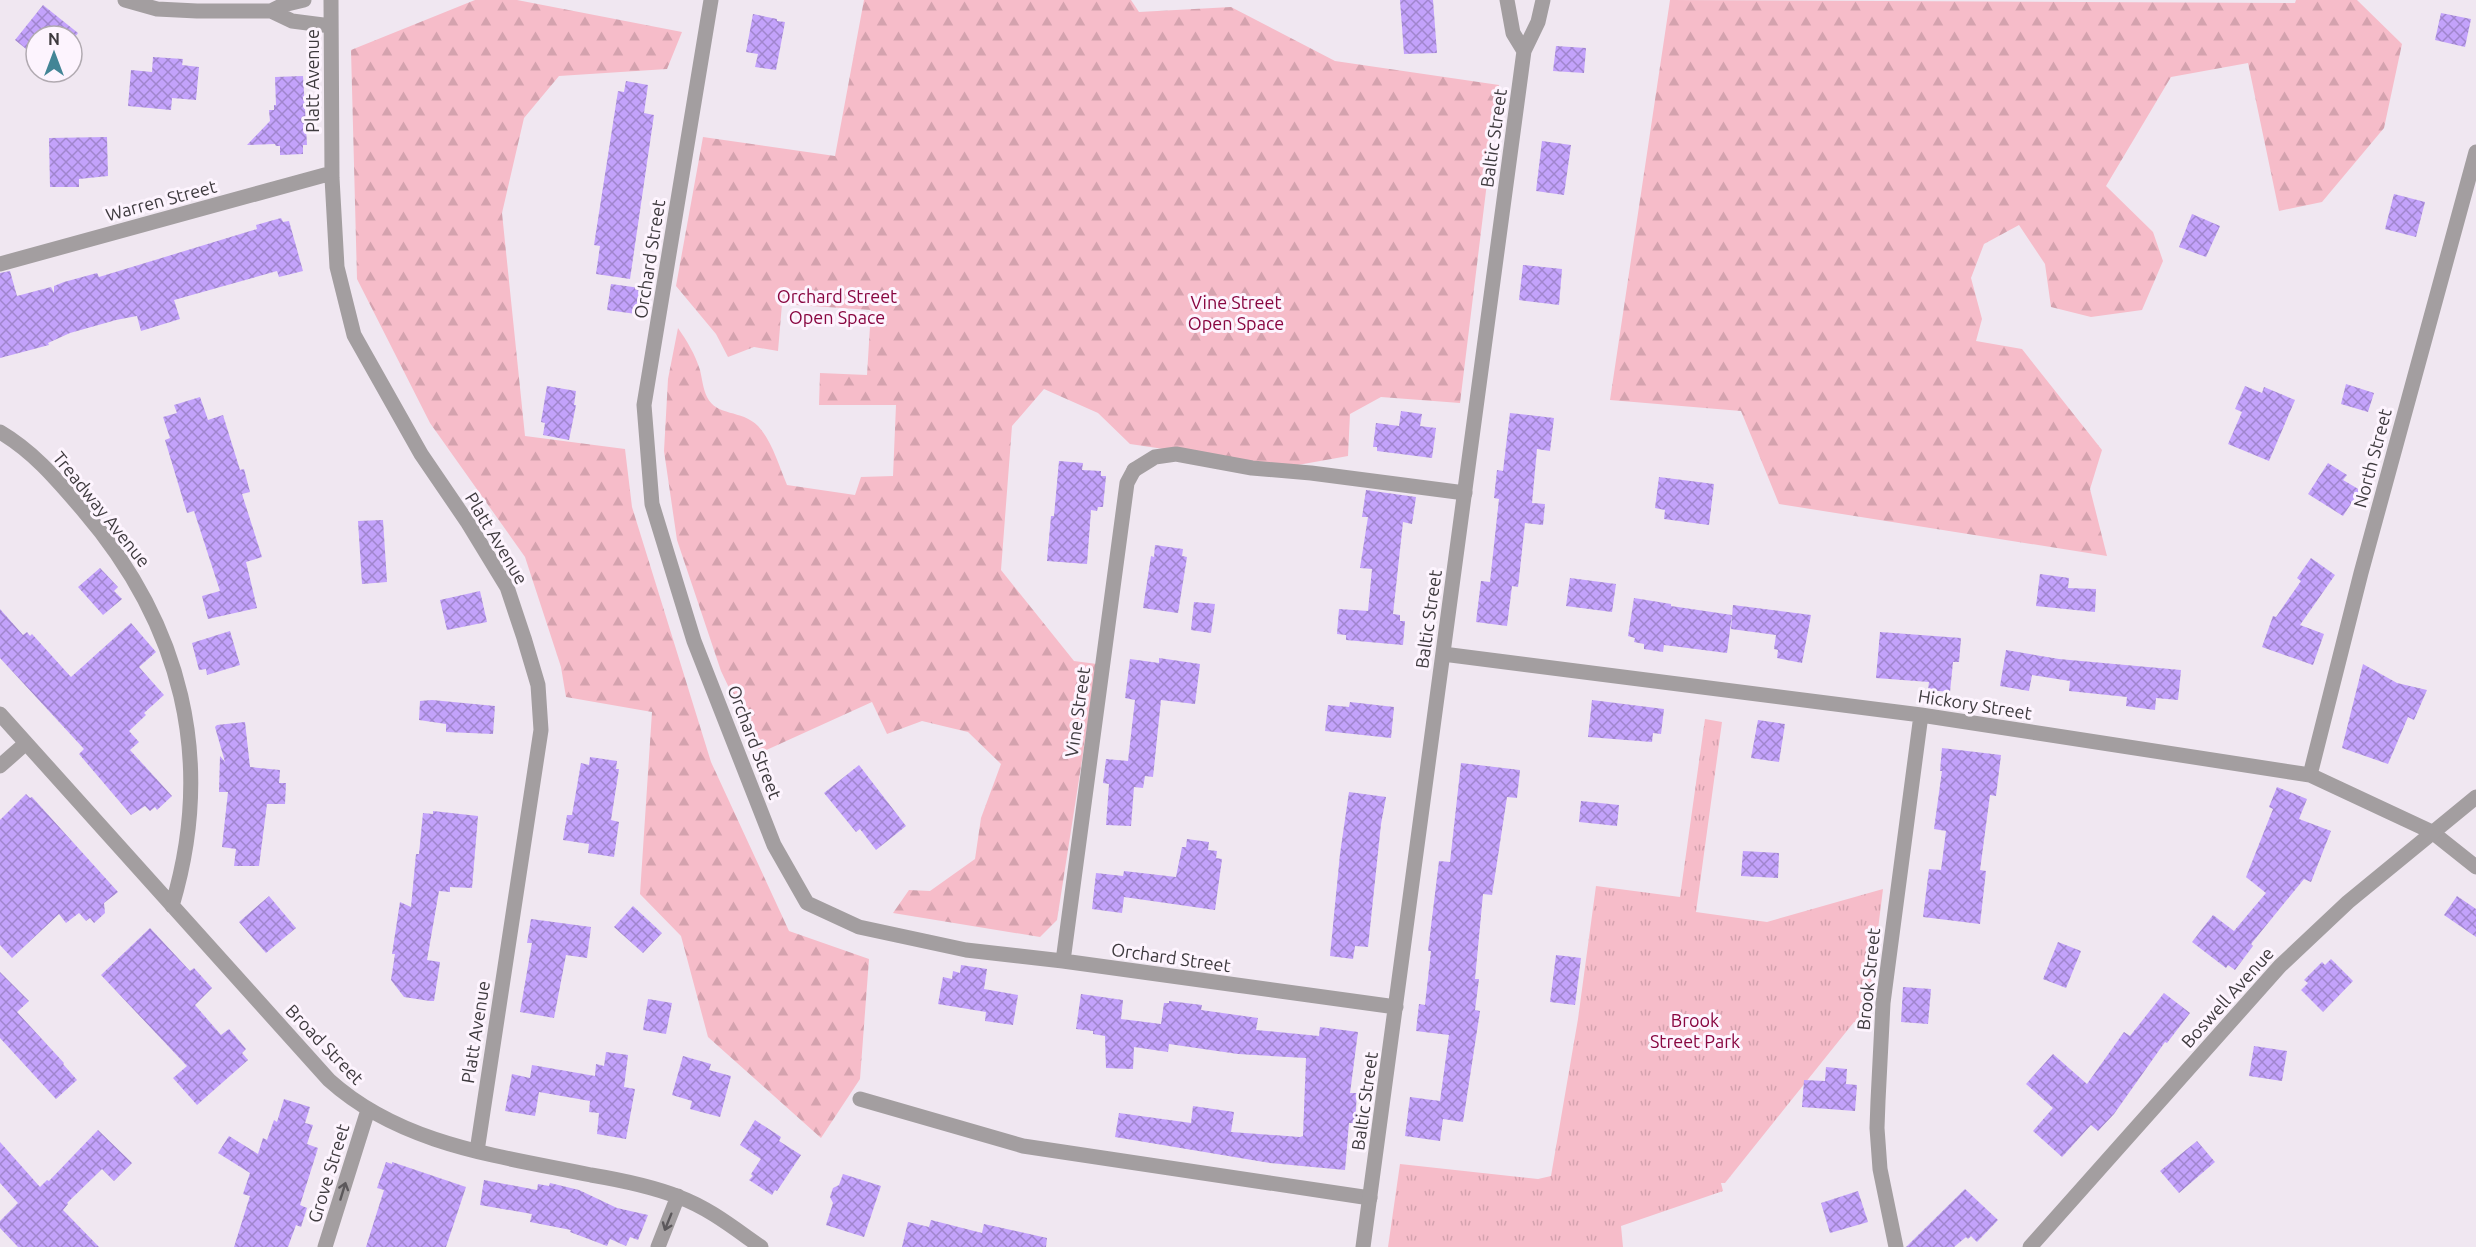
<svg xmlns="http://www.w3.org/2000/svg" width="2476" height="1247" font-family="Ubuntu,sans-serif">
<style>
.grass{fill:url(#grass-tufts)}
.forest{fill:url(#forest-firs)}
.building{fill:url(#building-cross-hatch)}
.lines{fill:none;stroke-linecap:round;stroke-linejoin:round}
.service{stroke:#a39ea0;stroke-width:15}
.minor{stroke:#a39ea0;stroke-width:15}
.tertiary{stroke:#a39ea0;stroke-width:15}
.oneway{stroke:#5c585b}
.labels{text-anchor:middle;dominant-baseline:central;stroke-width:6;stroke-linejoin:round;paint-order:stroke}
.street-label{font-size:18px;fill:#3e3a3e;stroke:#fdf4fe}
.park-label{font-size:18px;fill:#880640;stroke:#fdf4fe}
</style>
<defs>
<pattern id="grass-tufts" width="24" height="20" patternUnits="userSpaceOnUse" patternTransform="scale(1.5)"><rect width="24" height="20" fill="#f6bcc9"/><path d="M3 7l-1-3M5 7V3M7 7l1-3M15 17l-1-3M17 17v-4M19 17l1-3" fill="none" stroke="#d4a2ae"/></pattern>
<pattern id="forest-firs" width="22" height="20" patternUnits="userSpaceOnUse" patternTransform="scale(1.5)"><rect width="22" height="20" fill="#f6bcc9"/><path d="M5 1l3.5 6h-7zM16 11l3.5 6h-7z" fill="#d4a2ae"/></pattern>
<pattern id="building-cross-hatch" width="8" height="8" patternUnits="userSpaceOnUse" patternTransform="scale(1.5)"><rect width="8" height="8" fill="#c3a2fb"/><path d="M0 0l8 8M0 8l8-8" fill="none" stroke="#a085cd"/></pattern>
</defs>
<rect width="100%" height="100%" fill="#f0e7f1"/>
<path class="grass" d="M1705,719L1722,722L1696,912L1767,922L1883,889L1866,1025L1854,1022L1725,1183H1721L1723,1191L1621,1226L1623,1247H1388L1400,1164L1538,1179L1551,1176L1578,1019L1596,886L1680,897Z"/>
<path class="forest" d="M475,0H517L682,32L667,69L559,76L524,118L502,213L525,436L625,449L632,507L711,762L789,931L869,959L860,1079L821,1138L708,1037L681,936L640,894L652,712L566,697L561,667L525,557L430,423L357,279L351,50Z
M864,0H1131L1139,12L1231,7L1335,61L1499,85L1460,403L1381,397L1350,414L1348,456L1281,468L1278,466L1130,444L1098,413L1044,389L1012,426L1001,570L1074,661L1097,664L1057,920L1040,937L893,913L909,890L930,891L975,859L981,818L1001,764L968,732L922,721L887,734L872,702L760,753L721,671L677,540L664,451L668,379L678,328C687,341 695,354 700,370C702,378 703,389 707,397C717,417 741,409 758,426C772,441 779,466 787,485L855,495L861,477L893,476L896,405H819L820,373L867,375L871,310L782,304L778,351L754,347L728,357L716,334L676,286L703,137L835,156Z
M1670,0L2295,3L2296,0H2357L2402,44L2384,128L2322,202L2279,211L2248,63L2171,77L2106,186L2153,232L2163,261L2142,310L2091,317L2051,307L2045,264L2019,225L1984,244L1971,278L1982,319L1976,341L2022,349L2102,450L2090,489L2107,556L1779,504L1741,411L1610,400Z"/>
<path class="building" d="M1400,0H1433L1437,53L1404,54Z
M43,5L78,33L72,41V36H36V57L15,40Z
M2441,13L2471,19L2465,47L2435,40Z
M753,14L777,19V21L785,22L776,70L755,67L758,54L746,52Z
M1556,46L1586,48L1584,73L1553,71Z
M153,57L183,59L182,65L199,67L196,100L172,98L171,110L128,106L131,70L152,72Z
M303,76L307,145H303V154L280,155V146H276L275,144L247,145L270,121L269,110H274V105H276L275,77Z
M626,81L648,85L644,113L654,115L630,279L596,274L600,246L594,245L618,91L624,92Z
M107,137L108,176L79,179V187H50L49,138Z
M1542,141L1571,145L1564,195L1536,191Z
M2394,194L2425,202L2416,237L2385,229Z
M2192,214L2220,226L2206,257L2179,247Z
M281,218L283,222L289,221L303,271L279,277L277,271L174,300L180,319L141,331L137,316L116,320L70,333L48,343L49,345L0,358V273L10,271L17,296L51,287L54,293V286L64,282L97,273L99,277L257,229L256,225Z
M1523,265L1562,269L1559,305L1519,300Z
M611,284L640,288L636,314L607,310Z
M2346,384L2374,393L2368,412L2341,404Z
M547,386L576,391L574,405H576L569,440L543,435L545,423L541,422Z
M2245,386L2262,393L2264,387L2295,400L2269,461L2228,444L2242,412L2235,409Z
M200,397L208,420L223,415L240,470L244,469L250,492L242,494L262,557L246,562L257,608L208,619L202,596L220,591L194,511L187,513L165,440L170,438L163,417L177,413L174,405Z
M1401,411L1422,414L1420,426L1436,428L1432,458L1377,451V447H1373L1376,423L1399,426Z
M1510,413L1554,418L1550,451L1537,449L1532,503L1545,504L1543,525L1525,523L1518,587L1512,586L1507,626L1476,622L1481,581L1490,582L1499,499L1494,498L1497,470L1503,471Z
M1059,461L1083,463L1082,470L1101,471V476H1106L1103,507H1098L1097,511L1091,510L1087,564L1047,561L1051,516H1054Z
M2328,463L2347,475L2343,480L2360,490L2343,516L2308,494Z
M1659,477L1714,484L1709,525L1664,519L1665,510L1655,508Z
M1366,490L1416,497L1412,524L1403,522L1393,614L1400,615V621H1405L1403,645L1346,640V635L1337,634L1339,609L1368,611L1372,569L1360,568L1368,517H1362Z
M383,520L387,582L362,584L358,521Z
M1155,545L1183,549L1182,556L1187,557L1178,613L1143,608L1151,556L1154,557Z
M2311,558L2335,575L2300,625L2324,634L2313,665L2262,647L2273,616L2276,617L2301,581L2297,578Z
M100,568L118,587L114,591L122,599L103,615L78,587Z
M2040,574L2069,578L2068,588L2096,589L2095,612L2036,606Z
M1570,578L1616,584L1612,612L1566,606Z
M480,591L487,622L447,630L440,600Z
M1634,598L1671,604V606L1732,615L1727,653L1664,645L1663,652L1644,649V644L1634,642L1635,638L1628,636Z
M1194,602L1215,604L1211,633L1191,630Z
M1733,605L1811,615L1802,663L1777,658L1778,650L1774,649L1776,635L1731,629Z
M0,609L23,635L27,632L30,636L32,634L71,677L131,623L156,652L139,667L164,695L144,713L146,715L129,731L139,742L130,750L172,796L157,810L155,807L150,811L145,806L131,815L79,754L84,749L0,658Z
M230,631L240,665L207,675L206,669L199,670L192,643Z
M1880,632L1961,638L1959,662H1953L1950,692L1928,690L1929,682L1876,678Z
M2006,650L2059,659L2181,670L2178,700L2156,698L2155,710L2126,706L2127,697L2069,691L2070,681L2032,675L2029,691L2000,686Z
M1159,658L1200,664L1195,704L1161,700L1153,777L1145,776L1143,788L1134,787L1131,826L1106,825L1109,784L1103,783L1106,759L1128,761L1135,700L1125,698L1130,659L1159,663Z
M2363,664L2397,683L2427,690L2414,720L2408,717L2388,764L2342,748Z
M432,700L495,706L493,734L446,732V724L419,720L420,701Z
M1592,700L1664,709L1661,734L1653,733L1652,742L1588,737Z
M1350,702L1394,707L1391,738L1325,731L1328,705L1349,707Z
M1758,720L1785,724L1779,762L1751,758Z
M245,722L250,767L280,770L279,783H286L285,804H267L259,866H234L236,849L222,847L228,792H219L220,756L225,762L215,727L217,725Z
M1942,748L2001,755L1996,796L1990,795L1980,870L1986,871L1980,924L1923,917L1929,869L1941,870L1946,831L1934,829L1942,771H1940Z
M590,757L617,761L616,769H619L611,820L619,822L614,857L588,853L589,844L563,840L567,815H572L581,763L589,765Z
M1461,763L1520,770L1517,798L1507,797L1492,895L1483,894L1475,979H1479L1475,1010L1480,1011L1463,1122L1443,1119L1440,1141L1405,1136L1410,1097L1440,1101L1449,1035L1416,1031L1419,1004L1425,1005L1431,951H1428L1439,861L1450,862Z
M859,765L906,826L876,850L860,829L856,832L824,793Z
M2277,787L2307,799L2299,819L2331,831L2311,882L2304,879L2251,944L2253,946L2235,970L2228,965L2226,968L2192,942L2213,915L2234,931L2266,893L2246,877L2273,809L2269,807Z
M1349,792L1386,797L1381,824L1368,947L1355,946L1353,959L1330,956L1340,854Z
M26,794L30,798L32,797L118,892L104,903L105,913L94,923L90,918L86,921L79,913L66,923L59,914L12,958L0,945V820Z
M1581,801L1619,805L1617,826L1579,822Z
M433,811L478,816L472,888L450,887V892L439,891L427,960L440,962L434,1001H430L404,997L391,980L395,954H392L400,902L411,907L416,854H419L423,813L433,814Z
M1187,839L1209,842L1208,850L1217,851L1216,858L1222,859L1215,910L1124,897L1122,913L1092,909L1096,873L1123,876L1124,871L1176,877L1182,847H1186Z
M1743,851L1779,853L1778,878L1741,876Z
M269,896L296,928L266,953L239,922Z
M2457,896L2476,909V937L2444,915Z
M633,906L662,933L643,953L614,927Z
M531,919L591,927L587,958L566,955L554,1018L520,1012L532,943H527Z
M150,928L190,971L194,968L212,988L195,1005L221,1035L229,1029L246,1049L242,1053L248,1060L197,1105L173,1078L187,1066L101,975Z
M2058,942L2081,951L2066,988L2043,979Z
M1556,955L1581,958L1575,1005L1550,1002Z
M2331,959L2353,981L2323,1012L2301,990L2308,983L2304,980L2322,962L2325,965Z
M961,965L987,969L984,989L1018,995L1013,1025L985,1021L986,1012L938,1004L943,977L952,979L953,971L960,973Z
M0,972L29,1001L17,1012L64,1063L63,1064L77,1080L56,1099L0,1038Z
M1903,987L1931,989L1928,1024L1901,1022Z
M2164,993L2190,1013L2167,1043L2165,1042L2114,1114L2098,1131L2091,1125L2062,1157L2033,1131L2053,1108L2026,1084L2053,1054L2087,1084L2124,1032L2130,1036Z
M1081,994L1123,1000L1121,1019L1161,1024L1164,1003H1169V1001L1202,1005L1201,1010L1258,1018L1256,1030L1319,1036L1320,1027L1358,1032L1350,1093H1357L1355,1123H1349L1345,1170L1270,1163L1115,1137L1119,1113L1191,1123L1193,1106L1234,1112L1231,1132L1300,1137L1303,1136L1306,1058L1238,1054L1169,1044L1168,1052L1134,1047L1133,1069L1106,1068L1105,1036L1093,1034V1031L1076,1029Z
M648,999L672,1003L666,1034L643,1030Z
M2254,1046L2287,1051L2282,1081L2249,1076Z
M606,1052L628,1055L624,1087L635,1089L626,1139L597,1134L599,1113L589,1112L590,1101L539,1092L535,1116L505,1111L512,1074L530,1078L532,1065L595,1076L596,1064L604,1066Z
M683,1056L711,1064L709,1070L731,1076L720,1117L690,1109L692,1101L672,1095Z
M1826,1067L1847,1069L1846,1084L1857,1085L1855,1111L1802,1107L1804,1080L1825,1081Z
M284,1099L310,1107L305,1123L313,1125L307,1144L318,1148L300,1205L307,1208L301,1227L296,1225L288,1247H234L250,1196L243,1194L250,1173L218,1153L229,1136L258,1154L263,1138L267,1140L274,1120L277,1122Z
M755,1120L781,1137L779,1141L801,1155L777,1191L775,1190L772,1195L749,1180L753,1176L751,1174L761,1159L740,1145Z
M98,1130L132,1163L114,1181L102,1169L67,1203L68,1204L63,1210L99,1247H18L0,1228V1221L18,1203L0,1183V1142L40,1187L47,1180L49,1181Z
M2197,1141L2215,1162L2179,1193L2160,1171Z
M386,1162L392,1164V1162L466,1187L446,1247H366L384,1190L377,1188Z
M843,1174L881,1186L864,1237L826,1225L833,1203L830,1197L833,1188L839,1185Z
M484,1180L537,1190L538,1184L549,1186L550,1183L579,1190L617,1208L648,1215L638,1240L630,1237L626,1246L610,1239L607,1246L570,1232L571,1230L530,1222L532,1214L480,1205Z
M1965,1189L1998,1220L1977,1242L1971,1236L1968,1239L1966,1237L1954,1247H1906Z
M1858,1191L1868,1222L1830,1233L1821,1203Z
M931,1220L982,1233L984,1224L1047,1238L1046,1247H902L908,1222L929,1227Z"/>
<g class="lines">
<path class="service" d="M1134,470L1155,457L1176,454L1252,468L1311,473L1465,493
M860,1099L1023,1146L1370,1198"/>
<path class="minor" d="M125,0L157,9L197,11H271L283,5L304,0
M331,0L332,178L337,267L354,335L421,454L468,523L507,587L524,638L538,685L541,730L477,1151
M711,0L644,405L652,504L694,641L774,845L807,903L859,927L966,950L1063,961L1396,1007
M1507,0L1513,33L1524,51
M271,11L292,21L331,26
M0,264L332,173
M0,432C34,452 57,480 83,510C181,624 216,759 172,906
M1443,654L1921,715L2310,775L2432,832L2476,867
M0,714L329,1080C401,1145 499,1156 591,1175C621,1180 651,1186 679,1197C709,1208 735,1229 761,1247
M0,766L26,743
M2310,775L2361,573L2476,152
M1063,961L1127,483L1134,470
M325,1247L368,1110
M658,1247L678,1196
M1363,1247L1524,51L1538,22L1543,0
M1896,1247L1880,1169L1877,1128L1878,1101L1883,1003L1921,715"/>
<path class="tertiary" d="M2030,1247L2280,966L2348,902L2476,797"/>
</g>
<defs><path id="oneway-shaft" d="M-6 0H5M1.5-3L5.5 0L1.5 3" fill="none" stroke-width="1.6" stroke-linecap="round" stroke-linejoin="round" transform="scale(1.5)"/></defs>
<g class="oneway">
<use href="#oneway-shaft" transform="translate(343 1191) rotate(-73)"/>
<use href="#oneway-shaft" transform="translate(668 1222) rotate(112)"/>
</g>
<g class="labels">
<g class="street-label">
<text transform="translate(312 81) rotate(-90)">Platt Avenue</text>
<text transform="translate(1493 138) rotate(-82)">Baltic Street</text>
<text transform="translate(161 200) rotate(-15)">Warren Street</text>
<text transform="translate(649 259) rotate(-81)">Orchard Street</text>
<text transform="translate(2372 458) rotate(-75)">North Street</text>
<text transform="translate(102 509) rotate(51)">Treadway Avenue</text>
<text transform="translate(497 538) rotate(59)">Platt Avenue</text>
<text transform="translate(1428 619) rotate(-82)">Baltic Street</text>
<text transform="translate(1975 704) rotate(9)">Hickory Street</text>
<text transform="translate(1077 712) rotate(-82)">Vine Street</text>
<text transform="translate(755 742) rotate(69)">Orchard Street</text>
<text transform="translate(1171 957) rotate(8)">Orchard Street</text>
<text transform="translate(1868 979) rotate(-84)">Brook Street</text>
<text transform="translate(2227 997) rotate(-48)">Boswell Avenue</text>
<text transform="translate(475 1032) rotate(-81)">Platt Avenue</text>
<text transform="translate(325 1044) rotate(46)">Broad Street</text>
<text transform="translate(1364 1101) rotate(-82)">Baltic Street</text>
<text transform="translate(328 1173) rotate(-73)">Grove Street</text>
</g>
<g class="park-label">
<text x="837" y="296">Orchard Street<tspan x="837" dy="21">Open Space</tspan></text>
<text x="1236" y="302">Vine Street<tspan x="1236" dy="21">Open Space</tspan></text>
<text x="1695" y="1020">Brook<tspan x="1695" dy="21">Street Park</tspan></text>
</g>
</g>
<g transform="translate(54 54)"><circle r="28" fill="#fdf4fe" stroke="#b1aab1" stroke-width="1.5"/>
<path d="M0-4.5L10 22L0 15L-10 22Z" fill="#438596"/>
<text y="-9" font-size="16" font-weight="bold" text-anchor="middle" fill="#3e3a3e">N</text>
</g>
</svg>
